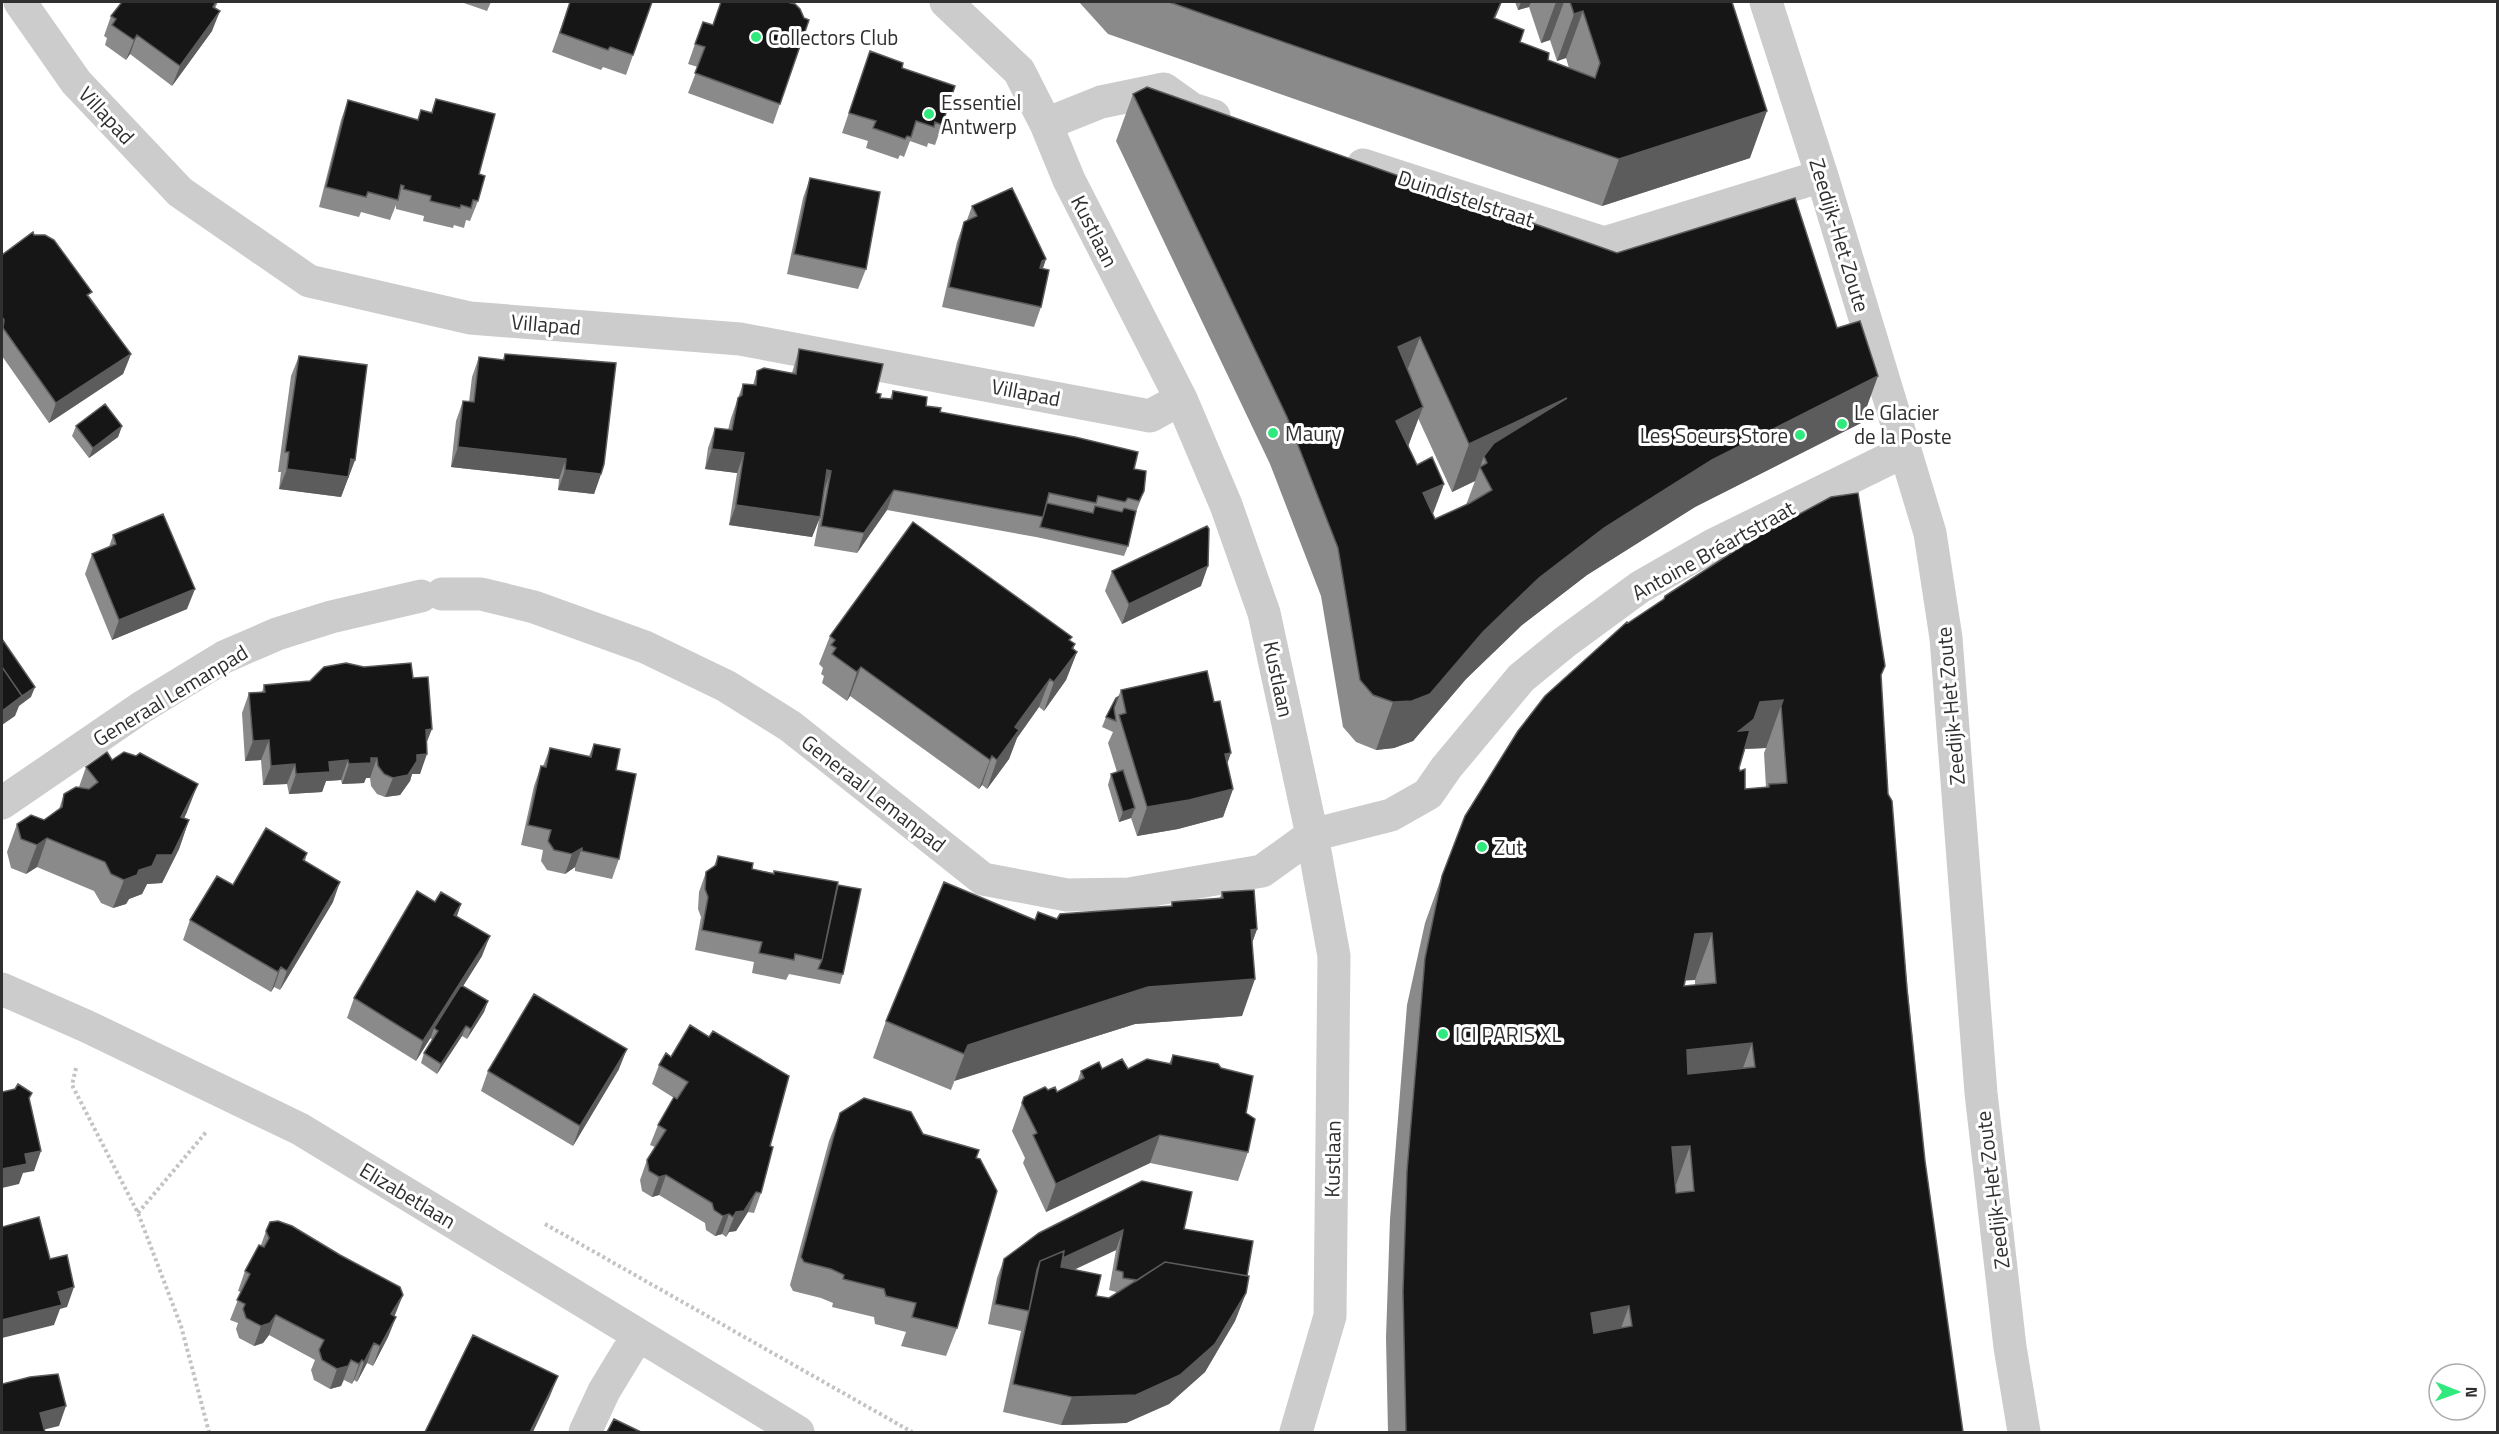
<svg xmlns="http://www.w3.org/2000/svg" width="2499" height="1434" font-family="'Titillium Web',sans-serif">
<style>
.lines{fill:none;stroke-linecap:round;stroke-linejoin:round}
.path{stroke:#c3c3c3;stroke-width:4;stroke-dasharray:3 3;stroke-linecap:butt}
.minor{stroke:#ccc;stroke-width:33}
.wall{fill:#8a8a8a;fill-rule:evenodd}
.shaded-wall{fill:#5c5c5c}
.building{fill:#161616;stroke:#5c5c5c;stroke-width:1.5;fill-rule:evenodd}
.poi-dot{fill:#2fe97c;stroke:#fff;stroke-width:2}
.labels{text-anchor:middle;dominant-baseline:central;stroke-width:6;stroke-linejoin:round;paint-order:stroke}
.poi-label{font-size:21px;fill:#2f2f2f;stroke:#fff;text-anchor:start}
.street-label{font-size:21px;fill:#2f2f2f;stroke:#fff}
</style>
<rect width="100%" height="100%" fill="#fff"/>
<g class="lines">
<path class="path" d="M76,1068L72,1085L138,1213L181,1326L209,1432
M138,1213L207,1131
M545,1224L912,1432"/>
<path class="minor" d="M20,2L76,82L180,192L309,281L470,318L740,339L1150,416L1181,399
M946,2L1019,71L1046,124L1069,180L1181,399L1226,505L1264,613L1312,835L1334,956L1330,1316L1296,1432
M1766,2L1822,176L1930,533L1946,638L1981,1093L2010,1347L2024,1432
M1046,124L1101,102L1164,89L1192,109L1214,116
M1363,165L1604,243L1822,176
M442,594H481L534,607L645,647L726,686L790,726L983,879L1067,895L1129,894L1262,871L1312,835L1391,815L1428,794L1446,768L1521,678L1565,642L1640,587L1713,545L1905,451
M2,803L142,707L224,657L277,634L331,617L421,596
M2,989L86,1026L300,1129L798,1432
M585,1432L604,1391L638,1335"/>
</g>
<path class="wall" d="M122,2H218L215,8L212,31L172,86L130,54L126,60L105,45L107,38L104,36L111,16Z
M461,2H491L487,11Z
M570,2H652L626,75L603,67L601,70L552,52Z
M1079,2H1502L1495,19L1520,42L1548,60L1569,68L1566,58L1557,61L1550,40L1541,43L1529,7L1518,10L1515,2H1732L1750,158L1602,206L1108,34Z
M804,18L809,20L773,124L688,93L698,67L688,64L696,41L712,25Z
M902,68L942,125L935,145L928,143L927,147L910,141L904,157L900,155L898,159L866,148L868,141L842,133L863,71Z
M1133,94L1861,423L1695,507L1587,575L1522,625L1466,679L1413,741L1394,748L1376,750L1356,742L1343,727L1321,596L1270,464L1116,141ZM1418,418L1452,492L1475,481L1466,505L1435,519L1433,514L1444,484L1417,465L1408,447Z
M436,99L479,174L478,201L470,221L466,220L464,228L454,225L453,228L423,221L424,216L396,209V205L390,220L361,212L359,217L319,207L341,120L348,100L418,120L421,110L431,113Z
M810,178L866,269L858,289L787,274L803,198Z
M972,206L1046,259L1043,268L1041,307L1034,327L942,307L957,242L964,222L967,220Z
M34,235L90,297L131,354L123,374L49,423L2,356V255Z
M799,349L876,393L880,398L890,399L893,391L940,412L1134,469L1144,491L1135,515L1128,546L1124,556L1036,537L887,510L857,553L814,546L819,520L812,537L729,525L737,473L705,469L708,448L715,428L728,430L731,418L743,384L753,385L757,371L792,373Z
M505,354L601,474L594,494L558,490L559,479L451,467L456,421L463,401L469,402L472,377L479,357L503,360Z
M299,356L355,460L341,497L279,489L281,472H278L291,376Z
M76,426H122L118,437L89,458L72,436Z
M113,535L187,609L112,640L85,574L92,554L109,547Z
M1112,571L1201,586L1122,624L1105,591Z
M1628,623L1881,676L1888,794L1925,1161L1963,1432H1388L1386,1338L1390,1219L1407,1005L1425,923L1442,876ZM1766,748L1764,753L1766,787L1745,789L1739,768L1745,749ZM1685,980H1695V985L1684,986Z
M830,636L1070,641L1073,649L1077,652L1066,680L1044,711L1039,707L1017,738L1009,759L987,789L982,785L979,789L850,696L847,701L822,683L824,676L821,674L823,668L819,664Z
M413,678L427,743L420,774H412L410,781L400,795L385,797L377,794L371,786L370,778H366L364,783L342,784L341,780L326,781L322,792L289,794L287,784L263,785L261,760L245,761L242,713L249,693L262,692L264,685Z
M1121,690L1227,763L1233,789L1223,817L1178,829L1137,836L1131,818L1119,822L1108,785L1111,774L1117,772L1108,743L1113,732L1102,727L1106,717L1118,697Z
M594,744L616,770L619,859L612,879L575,871V867L565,874L547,870L541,861L543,850L521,845L534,786L541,766H543L550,748L589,756Z
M112,760L187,812L184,818L189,820L179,849L162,883L147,884L142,894L129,899L126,904L113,908L101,903L94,891L37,867L26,874L11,868L7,852L17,824L44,820L59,809L64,794L79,787L86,767Z
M307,853L305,861L333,902L280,990L274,987L271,992L183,940L190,920L233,885Z
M718,856L752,869L838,885L843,974L840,984L789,974L786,980L752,973L754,962L695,950L701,917L698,909L699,892L706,872L714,866Z
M1222,892L1257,929L1252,943L1242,1016L1135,1024L954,1081L951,1090L873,1058L886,1021L1035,920L1057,919L1171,906L1172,902L1220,898Z
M435,902L461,904L457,916L482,956L463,986L488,1001L484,1012L467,1039L462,1036L437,1074L421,1063L424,1053L433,1040L430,1038L431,1037L416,1061L347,1018L354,998Z
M666,1053L770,1146L761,1193L754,1213L748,1212L736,1231L729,1232L726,1237L722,1234L715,1236L706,1230L705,1223L659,1195L652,1197L642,1191L640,1180L647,1160L655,1147L650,1145L658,1125L674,1098L652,1084L659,1065Z
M1173,1055L1246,1113L1248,1152L1238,1181L1150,1163L1046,1212L1023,1163L1025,1158L1012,1131L1024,1097L1048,1090L1057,1092L1077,1082L1081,1071L1102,1069H1128L1169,1064Z
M619,1069L573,1146L481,1091L488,1071Z
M840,1113L923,1134L976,1158L957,1328L946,1356L901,1346L906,1332L875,1324L874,1317L832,1307L833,1303L821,1298L793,1291L790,1285L829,1141Z
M1184,1229L1247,1276L1246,1293L1235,1321L1205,1372L1169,1404L1126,1423L1061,1425L1003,1412L1021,1331L988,1324L997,1278L1004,1259L1039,1233ZM1116,1250L1109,1290L1116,1292V1294L1109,1298L1096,1296L1074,1270Z
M266,1231L396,1317L388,1337L373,1366L367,1363L357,1382L354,1380L352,1384L344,1380L341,1386L330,1389L314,1380L311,1370L315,1360L269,1335L263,1343L254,1346L239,1338L236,1329L238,1323L230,1320L241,1292L238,1291L245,1271L261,1245Z"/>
<path class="shaded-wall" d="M1521,2H1531L1529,7L1518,10Z
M1556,2H1564L1550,40L1541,43Z
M220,11L212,31L172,86L180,66Z
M1583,11L1566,58L1557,61L1574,14Z
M137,35L130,54L126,60L134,40Z
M1767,111L1750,158L1602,206L1619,159Z
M1046,259L1039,279L1035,281L1042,261Z
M1420,337L1402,384L1398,347Z
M131,354L123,374L49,423L56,403Z
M1878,376L1861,423L1695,507L1587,575L1522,625L1466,679L1413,741L1394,748L1376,750L1393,702L1483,632L1539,578L1604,528L1712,460Z
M1567,398L1487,463L1484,456L1475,481L1452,492L1469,444Z
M1423,407L1405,454L1396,421Z
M122,426L118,437L89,458L93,448Z
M458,447L566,459L559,479L451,467Z
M712,449L744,453L737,473L705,469Z
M351,459L355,460L341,497L279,489L287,469Z
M565,470L601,474L594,494L558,490Z
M827,470L831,471L824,491Z
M1444,484L1426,531L1423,493Z
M894,490L887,510L857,553L864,533Z
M736,505L820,517L812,537L729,525Z
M1208,566L1201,586L1122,624L1129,604Z
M195,589L187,609L112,640L119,620Z
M1075,644L1068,664L1077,652L1066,680L1044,711L1054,682L1072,648Z
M861,667L850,696L847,701L857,672Z
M1050,679L1039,707L1017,738L1009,759L987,789L997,760L1015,727Z
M35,687L31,697L19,706L15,716L2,725V711Z
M1783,700L1766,748L1743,749L1739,731L1760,702Z
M432,729L424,749L426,730Z
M269,740L261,760L245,761L253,741Z
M1231,753L1221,781L1225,754Z
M427,754L420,774H412L410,781L400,795L385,797L393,778L417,755Z
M992,756L982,785L979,789L990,760Z
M371,758H377L370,778H366L364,783L342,784L349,764Z
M348,760L341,780L326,781L322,792L289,794L296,774L329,762Z
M295,764L287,784L263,785L271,766Z
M198,784L187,812L171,845L181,817Z
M1233,789L1223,817L1178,829L1137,836L1147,807Z
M1135,808L1131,818L1119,822L1123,812Z
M189,820L179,849L162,883L147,884L142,894L129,899L126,904L113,908L124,880L139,870L157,855Z
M47,838L37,867L26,874L37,845Z
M582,848L575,867L565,874L572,854Z
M340,882L333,902L280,990L287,971Z
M461,904L454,924V915Z
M1257,929L1244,966L1251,930Z
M1712,933L1695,980L1678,981L1695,934Z
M490,936L482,956L436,1029L434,1028L431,1037L416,1061L423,1041Z
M281,967L274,987L271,992L278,972Z
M1255,979L1242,1016L1135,1024L954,1081L951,1090L968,1045L1148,987Z
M488,1001L484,1012L467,1039L471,1029Z
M466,1026L462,1036L437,1074L441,1064Z
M1752,1043L1735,1090L1669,1097L1687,1050Z
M627,1049L619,1069L573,1146L580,1126Z
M1160,1135L1150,1163L1046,1212L1056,1184Z
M1690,1146L1673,1193L1672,1147Z
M41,1151L34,1171L23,1173L19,1184L2,1188V1169L25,1154Z
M666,1175L659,1195L652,1197L659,1177Z
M756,1192L748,1212L736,1231L729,1232L726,1237L736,1212Z
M729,1214L722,1234L715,1236L723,1216Z
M1123,1230L1116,1250L1034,1288L1038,1269Z
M74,1287L67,1307L60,1309L54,1325L2,1338V1320L58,1292Z
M1246,1293L1235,1321L1205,1372L1169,1404L1126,1423L1061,1425L1072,1397Z
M403,1295L395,1315L383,1334L391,1314Z
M1629,1306L1612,1353L1573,1360L1591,1313Z
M276,1315L269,1335L263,1343L254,1346L261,1326Z
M396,1317L388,1337L373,1366L380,1346Z
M374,1343L367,1363L357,1382L364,1362Z
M351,1360L341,1386L330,1389L337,1369Z
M362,1360L354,1380L352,1384L359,1364Z
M558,1376L550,1396L533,1432H530Z
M66,1406L59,1426L34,1432L40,1413Z"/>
<path class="building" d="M122,2H216L213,7L220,11L180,66L137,35L134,40L112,25L116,19L111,16Z
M570,2H652L633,55L610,47L608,50L560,33Z
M721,2H787L795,4L800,9L804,18L809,20L780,104L695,73L705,47L695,44L703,22L713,25Z
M1169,2H1501L1494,18L1524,30L1520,42L1549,53L1548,60L1595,78L1600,63L1583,11L1574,14L1570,2H1732L1767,111L1619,159Z
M870,51L903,63L902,68L955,86L942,125L935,122L934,127L916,121L911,137L907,136L905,139L873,128L876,121L849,113Z
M1147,87L1617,253L1795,198L1837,328L1860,321L1878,376L1712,460L1604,528L1539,578L1483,632L1430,694L1412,701L1393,702L1373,695L1360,680L1338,548L1287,417L1133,94ZM1420,337L1469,444L1567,398L1494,443L1484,456L1487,463L1480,467L1492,490L1470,503L1435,519L1423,493L1444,484L1432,457L1417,465L1396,421L1423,407L1398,347Z
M436,99L495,114L479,174L485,176L478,201L473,200L471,208L461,205L460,208L430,201L431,196L403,189L404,186L401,185L398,200L368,192L366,197L326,187L348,100L418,120L421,110L432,113Z
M810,178L880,192L866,269L794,254Z
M1012,188L1046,259L1042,261L1040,268L1049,270L1041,307L949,287L964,222L977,216L972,206Z
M33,232L34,235H45L54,240L92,292L87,295L131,354L56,403L3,328L4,320L2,317V255Z
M799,349L883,364L876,393L881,394L880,398L892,399L893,391L927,397L926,406L941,408L940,412L1075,437L1138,452L1134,469L1146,471L1144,491L1139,501L1128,498L1125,502L1098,496L1096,503L1049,493L1043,517L894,490L864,533L821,526L831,471L827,470L820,517L736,505L744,453L712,449L715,428L732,430L738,398L742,395L743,384L756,385L757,371L764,368L796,374Z
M505,354L616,363L604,464L601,474L565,470L566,459L458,447L463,401L474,402L479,357L504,360Z
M299,356L367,365L355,460L351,459L348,477L287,469L289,452H285Z
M105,404L122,426L93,448L76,426Z
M1858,493L1885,666L1881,675L1888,794L1892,801L1907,989L1925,1161L1963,1432H1406L1403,1291L1407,1171L1425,958L1442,876L1465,816L1518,731L1545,696L1627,622L1628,623L1664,599L1665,596L1753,539L1831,497ZM1783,700L1781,706L1787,783L1769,784V787L1745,789V769L1740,771L1739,768L1750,730L1739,731L1754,719L1760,702ZM1712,933L1716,983L1684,986L1695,934ZM1752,1043L1755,1067L1688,1074L1687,1050ZM1690,1146L1694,1191L1676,1193L1672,1147ZM1629,1306L1632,1326L1594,1333L1591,1313Z
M1047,503L1093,513L1095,506L1122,512L1124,508L1136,511L1128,546L1040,527L1043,517Z
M163,514L195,589L119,620L92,554L116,544L113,535Z
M913,522L1072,637L1069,640L1075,644L1072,648L1077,652L1054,682L1050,679L1015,727L1019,730L997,760L992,756L990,760L861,667L857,672L832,654L836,648L831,645L835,640L830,636Z
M1207,526L1209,529L1208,566L1129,604L1112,571Z
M2,639L35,687L22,696L2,667Z
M346,663L364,667L411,663L413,678L428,677L432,729L426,730L427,754L417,755V761L408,775L393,778L384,774L378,766L377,758H371V763L349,764L348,760L329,762L330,772L296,774L295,764L271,766L269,740L253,741L249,693L265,692L264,685L310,681L324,667Z
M2,667L22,696L2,711Z
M1207,671L1214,702L1220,701L1231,753L1225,754L1233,789L1189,800L1147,807L1119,715L1126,713L1121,690Z
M1118,697L1114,708L1116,721L1106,717L1116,698Z
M594,744L620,749L616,770L636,774L619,859L582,851V848L572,854L554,850L548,841L551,830L528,825L541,766L546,767L550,748L591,757Z
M107,752L112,760L124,752L136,756L140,753L198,784L181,817L189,820L172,855H157L152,866L139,870L137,875L124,880L111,874L105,862L47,838L37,845L21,839L17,824L31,815L44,820L62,807L64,794L76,787L89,789L98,782L86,767Z
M1123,770L1135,808L1123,812L1111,774Z
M266,828L307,853L303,860L340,882L287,971L281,967L278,972L190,920L217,876L233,885Z
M718,856L753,863L752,869L774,874V871L838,882L822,960L795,954L794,960L759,953L762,942L702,930L708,897L705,889L706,872L716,865Z
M944,882L1035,920L1038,912L1057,919L1060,914L1172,906V902L1223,898L1222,892L1254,890L1257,929L1251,930L1255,979L1148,987L968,1045L964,1054L886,1021Z
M838,885L861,889L843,974L818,969L822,960Z
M417,891L435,902L441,892L458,902L461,904L454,915L490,936L423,1041L354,998Z
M461,985L488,1001L471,1029L466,1026L441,1064L424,1053L438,1031L434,1028Z
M534,994L627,1049L580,1126L488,1071Z
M690,1025L709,1037L713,1031L789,1076L770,1146L773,1147L761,1193L756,1192L744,1211L736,1212L733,1217L729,1214L723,1216L714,1210L712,1203L666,1175L659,1177L649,1171L647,1160L666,1130L658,1125L674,1097L677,1099L688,1082L659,1065L666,1053L671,1057Z
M1173,1055L1218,1064L1221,1068L1253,1076L1246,1113L1255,1119L1248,1152L1160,1135L1056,1184L1033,1135L1037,1133L1022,1103L1024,1097L1045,1087L1048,1090L1055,1087L1057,1092L1084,1078L1081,1071L1099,1062L1102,1069L1122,1059L1128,1069L1147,1059L1171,1064Z
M18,1084L32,1093L29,1098L41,1151L25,1154L27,1164L2,1169V1092L15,1089Z
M864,1098L911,1112L923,1134L979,1150L976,1158L980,1159L997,1191L957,1328L912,1317L916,1303L886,1296L884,1289L843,1279L844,1275L831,1269L804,1262L801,1257L840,1113Z
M1142,1181L1192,1192L1184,1229L1253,1241L1247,1276L1165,1262L1136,1281V1280L1123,1278V1272L1116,1270L1123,1230L1063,1258L1064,1251L1040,1261L1037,1270L1029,1311L995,1304L1004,1259L1039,1233Z
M39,1217L50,1259L67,1255L74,1287L58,1292L62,1305L2,1320V1227Z
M278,1221L292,1226L340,1255L400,1287L403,1295L391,1314L396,1317L380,1346L374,1343L364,1362L362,1360L359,1364L351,1360L348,1366L337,1369L322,1360L319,1350L324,1340L276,1315L270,1323L261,1326L246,1318L243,1309L245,1304L237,1300L250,1274L245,1271L259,1245L264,1247L269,1238L266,1231L270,1222Z
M1064,1251L1061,1267L1101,1275L1096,1296L1109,1298L1165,1262L1249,1276L1246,1293L1215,1344L1180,1375L1136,1395L1072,1397L1013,1384L1040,1261Z
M473,1335L558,1376L530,1432H425Z
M58,1374L66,1406L40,1413L45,1432H2V1384L30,1377Z
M614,1419L641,1432H607Z"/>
<g class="poi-dot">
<circle cx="756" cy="37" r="6"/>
<circle cx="929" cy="114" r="6"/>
<circle cx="1842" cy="424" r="6"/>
<circle cx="1273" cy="433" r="6"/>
<circle cx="1800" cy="435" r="6"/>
<circle cx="1482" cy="847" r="6"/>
<circle cx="1443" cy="1034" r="6"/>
</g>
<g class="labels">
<g class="poi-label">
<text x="768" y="37">Collectors Club</text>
<text x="941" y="102">Essentiel<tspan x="941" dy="24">Antwerp</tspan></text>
<text x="1854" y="412">Le Glacier<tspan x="1854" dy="24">de la Poste</tspan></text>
<text x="1285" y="433">Maury</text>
<text x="1788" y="435" text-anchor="end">Les Soeurs Store</text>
<text x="1494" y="847">Zut</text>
<text x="1455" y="1034">ICI PARIS XL</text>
</g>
<g class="street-label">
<text transform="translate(107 115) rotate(47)">Villapad</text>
<text transform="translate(1466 198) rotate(18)">Duindistelstraat</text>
<text transform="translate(1095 231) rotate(63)">Kustlaan</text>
<text transform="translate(1840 235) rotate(73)">Zeedijk-Het Zoute</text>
<text transform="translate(546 324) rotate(5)">Villapad</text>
<text transform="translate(1026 392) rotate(11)">Villapad</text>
<text transform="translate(1713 550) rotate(-29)">Antoine Bréartstraat</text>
<text transform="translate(1279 679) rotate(78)">Kustlaan</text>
<text transform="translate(170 695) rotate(-31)">Generaal Lemanpad</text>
<text transform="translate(1950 706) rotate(-95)">Zeedijk-Het Zoute</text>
<text transform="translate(874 793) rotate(38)">Generaal Lemanpad</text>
<text transform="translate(1332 1159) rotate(-89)">Kustlaan</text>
<text transform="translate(1992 1190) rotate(-97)">Zeedijk-Het Zoute</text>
<text transform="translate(408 1195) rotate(31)">Elizabetlaan</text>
</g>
</g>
<rect width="2499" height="1434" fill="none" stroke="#2f2f2f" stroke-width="6"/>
<g transform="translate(2457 1392) rotate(91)"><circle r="28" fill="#ffffff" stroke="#acacac" stroke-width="1.5"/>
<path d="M0-4.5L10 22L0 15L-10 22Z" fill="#2fe97c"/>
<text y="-9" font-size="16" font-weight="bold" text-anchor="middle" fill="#2f2f2f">N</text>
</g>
</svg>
